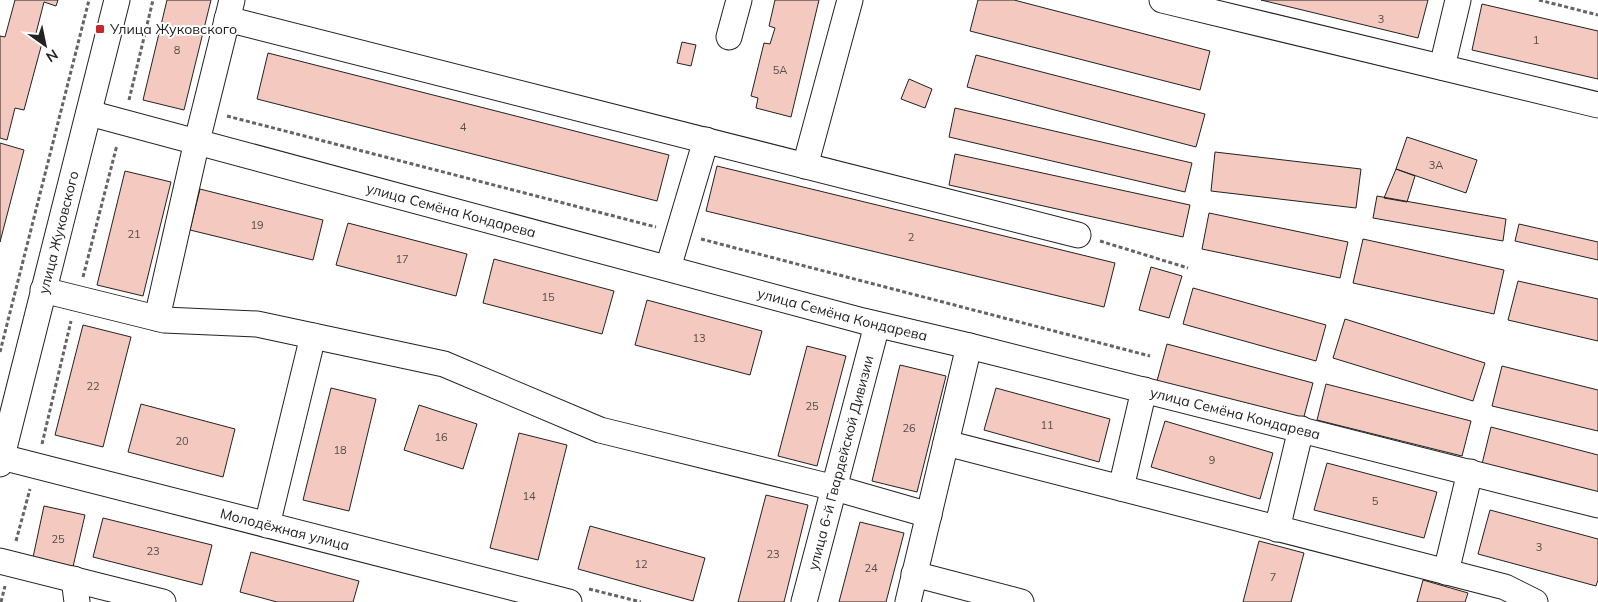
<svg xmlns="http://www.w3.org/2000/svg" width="1598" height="602" font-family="Mulish,sans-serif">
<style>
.building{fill:#f3c9c0;stroke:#222}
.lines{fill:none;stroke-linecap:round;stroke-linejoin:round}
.minor-casing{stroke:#222;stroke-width:27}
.path{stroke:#646464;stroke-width:3;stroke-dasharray:4 2.5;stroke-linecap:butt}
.minor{stroke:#fff;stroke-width:25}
.poi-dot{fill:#c62828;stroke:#fff;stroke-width:2}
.labels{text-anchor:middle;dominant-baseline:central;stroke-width:4;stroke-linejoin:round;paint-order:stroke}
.number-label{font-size:11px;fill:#564c4a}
.poi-label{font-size:14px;fill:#222;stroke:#fff;text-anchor:start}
.street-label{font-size:14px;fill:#222;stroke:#fff}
</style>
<rect width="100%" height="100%" fill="#fff"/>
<path class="building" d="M15,0H58L56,6L44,2L34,41L42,43L24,110L15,108L7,140L0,138V36L5,37Z
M167,0H211L184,110L143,100Z
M775,0H819L791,117L756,108L758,98L751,96L764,43L770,44L775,28L769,26Z
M978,0H1014L1210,51L1200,90L970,31Z
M1261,0H1428L1418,38Z
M1482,4L1598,31V79L1472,50Z
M682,42L696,45L691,66L677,63Z
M268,53L669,155L657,201L257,99Z
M976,55L1205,114L1196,147L967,87Z
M909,79L932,89L925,108L901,99Z
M955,108L1192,163L1185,192L949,137Z
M1407,137L1477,160L1466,193L1396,169Z
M0,143L24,150L0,242Z
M1215,152L1361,169L1356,208L1211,191Z
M955,154L1190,205L1183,237L949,185Z
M717,166L1115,263L1104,307L706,211Z
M1396,169L1415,176L1407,202L1384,198Z
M125,171L171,182L143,296L97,285Z
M200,189L323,220L313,260L190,230Z
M1377,196L1506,219L1503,241L1373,218Z
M1209,213L1348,242L1340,278L1202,249Z
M348,223L467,254L456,296L336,265Z
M1519,224L1598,242V260L1515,241Z
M1363,239L1504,270L1494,314L1353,283Z
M494,259L614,291L602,334L483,303Z
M1151,267L1182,276L1169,318L1139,310Z
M1518,281L1598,299V341L1508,320Z
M1193,288L1326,325L1316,361L1183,324Z
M647,300L762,331L750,375L635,345Z
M1345,319L1485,363L1473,401L1333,358Z
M83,325L131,337L103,447L55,435Z
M1167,344L1313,383L1303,420L1157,381Z
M807,346L846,356L817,466L778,456Z
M900,365L946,376L917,492L872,481Z
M1502,366L1598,390V431L1492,406Z
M1326,384L1471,421L1462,456L1317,420Z
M331,388L376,399L349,511L303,500Z
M996,388L1110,419L1099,462L984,430Z
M141,404L235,429L223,477L128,452Z
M419,405L477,424L463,469L404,450Z
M1165,421L1273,453L1260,499L1151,467Z
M1491,427L1598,455V495L1482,464Z
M519,433L567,445L538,560L490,548Z
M1327,463L1437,492L1424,538L1314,510Z
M766,495L808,505L784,602H738Z
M44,506L85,515L72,571L32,562Z
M1490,510L1598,539V580L1596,586L1478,554Z
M103,518L212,545L202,585L93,557Z
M860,522L904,533L886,602H839Z
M590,526L705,558L693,601L578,569Z
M1259,541L1304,553L1291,602H1243Z
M251,552L359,581L353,602H277L240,592Z
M1423,580L1468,593L1465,602H1417Z"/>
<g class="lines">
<defs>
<g id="minor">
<path d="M1162,0L1598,105"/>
<path d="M227,19L1078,235"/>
<path d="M729,37L739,0"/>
<path d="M1442,67L1458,0"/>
<path id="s1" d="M89,113L863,321L969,346L1598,505"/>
<path d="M805,166L850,0"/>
<path d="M668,268L706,140"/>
<path d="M43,290L164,320L257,324L444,364L600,430L835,488L929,515"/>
<path d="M157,318L197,141L232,0"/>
<path d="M946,443L1505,587L1535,602"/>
<path id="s2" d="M2,457L569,602"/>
<path id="s3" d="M0,464L117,0"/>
<path d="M1121,488L1144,390"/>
<path d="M267,525L313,336"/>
<path d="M1277,529L1301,429"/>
<path d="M0,561L163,602"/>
<path d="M1446,572L1470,472"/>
<path d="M914,574L1021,602"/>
<path d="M74,579L77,602"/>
<path id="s4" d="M804,602L877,325"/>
<path d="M908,602L969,346"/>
</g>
</defs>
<use href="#minor" class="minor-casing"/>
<path class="path" d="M1539,0L1598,15
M129,100L153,0
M227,116L656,227
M701,239L1150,356
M1100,241L1188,268
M83,277L117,145
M0,352L89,0
M42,444L71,321
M16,541L30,489
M589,589L641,602
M1,602L5,586"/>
<use href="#minor" class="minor"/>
</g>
<rect class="poi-dot" x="95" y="24" width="10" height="10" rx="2.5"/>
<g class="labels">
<g class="number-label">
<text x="1381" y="19">3</text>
<text x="1536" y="40">1</text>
<text x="177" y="50">8</text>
<text x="780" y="70">5А</text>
<text x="463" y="127">4</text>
<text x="1436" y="165">3А</text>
<text x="257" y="225">19</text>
<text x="134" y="234">21</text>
<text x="911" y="237">2</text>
<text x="402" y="259">17</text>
<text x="548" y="297">15</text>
<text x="699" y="338">13</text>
<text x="93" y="386">22</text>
<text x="812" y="406">25</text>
<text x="1047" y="425">11</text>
<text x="909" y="428">26</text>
<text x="441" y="437">16</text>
<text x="182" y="441">20</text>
<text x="340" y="450">18</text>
<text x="1212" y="460">9</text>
<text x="529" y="496">14</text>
<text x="1375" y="501">5</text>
<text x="58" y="539">25</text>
<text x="1539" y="547">3</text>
<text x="153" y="551">23</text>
<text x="773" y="554">23</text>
<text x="641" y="564">12</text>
<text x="871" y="568">24</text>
<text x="1273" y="577">7</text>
</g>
<g class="poi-label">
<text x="110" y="29">Улица Жуковского</text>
</g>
<g class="street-label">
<text stroke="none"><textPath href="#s1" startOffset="375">улица Семёна Кондарева</textPath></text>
<text stroke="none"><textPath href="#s3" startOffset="239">улица Жуковского</textPath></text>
<text stroke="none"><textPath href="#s1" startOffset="780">улица Семёна Кондарева</textPath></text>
<text stroke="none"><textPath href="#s1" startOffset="1185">улица Семёна Кондарева</textPath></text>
<text stroke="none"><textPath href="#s4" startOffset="144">улица 6-й Гвардейской Дивизии</textPath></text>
<text stroke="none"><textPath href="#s2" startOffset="292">Молодёжная улица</textPath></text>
</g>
</g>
<g transform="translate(45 45) rotate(147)" stroke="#ffffff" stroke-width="4" paint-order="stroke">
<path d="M0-4L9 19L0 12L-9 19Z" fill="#222222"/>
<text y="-8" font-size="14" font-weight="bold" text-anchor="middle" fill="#222222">N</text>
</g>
</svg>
